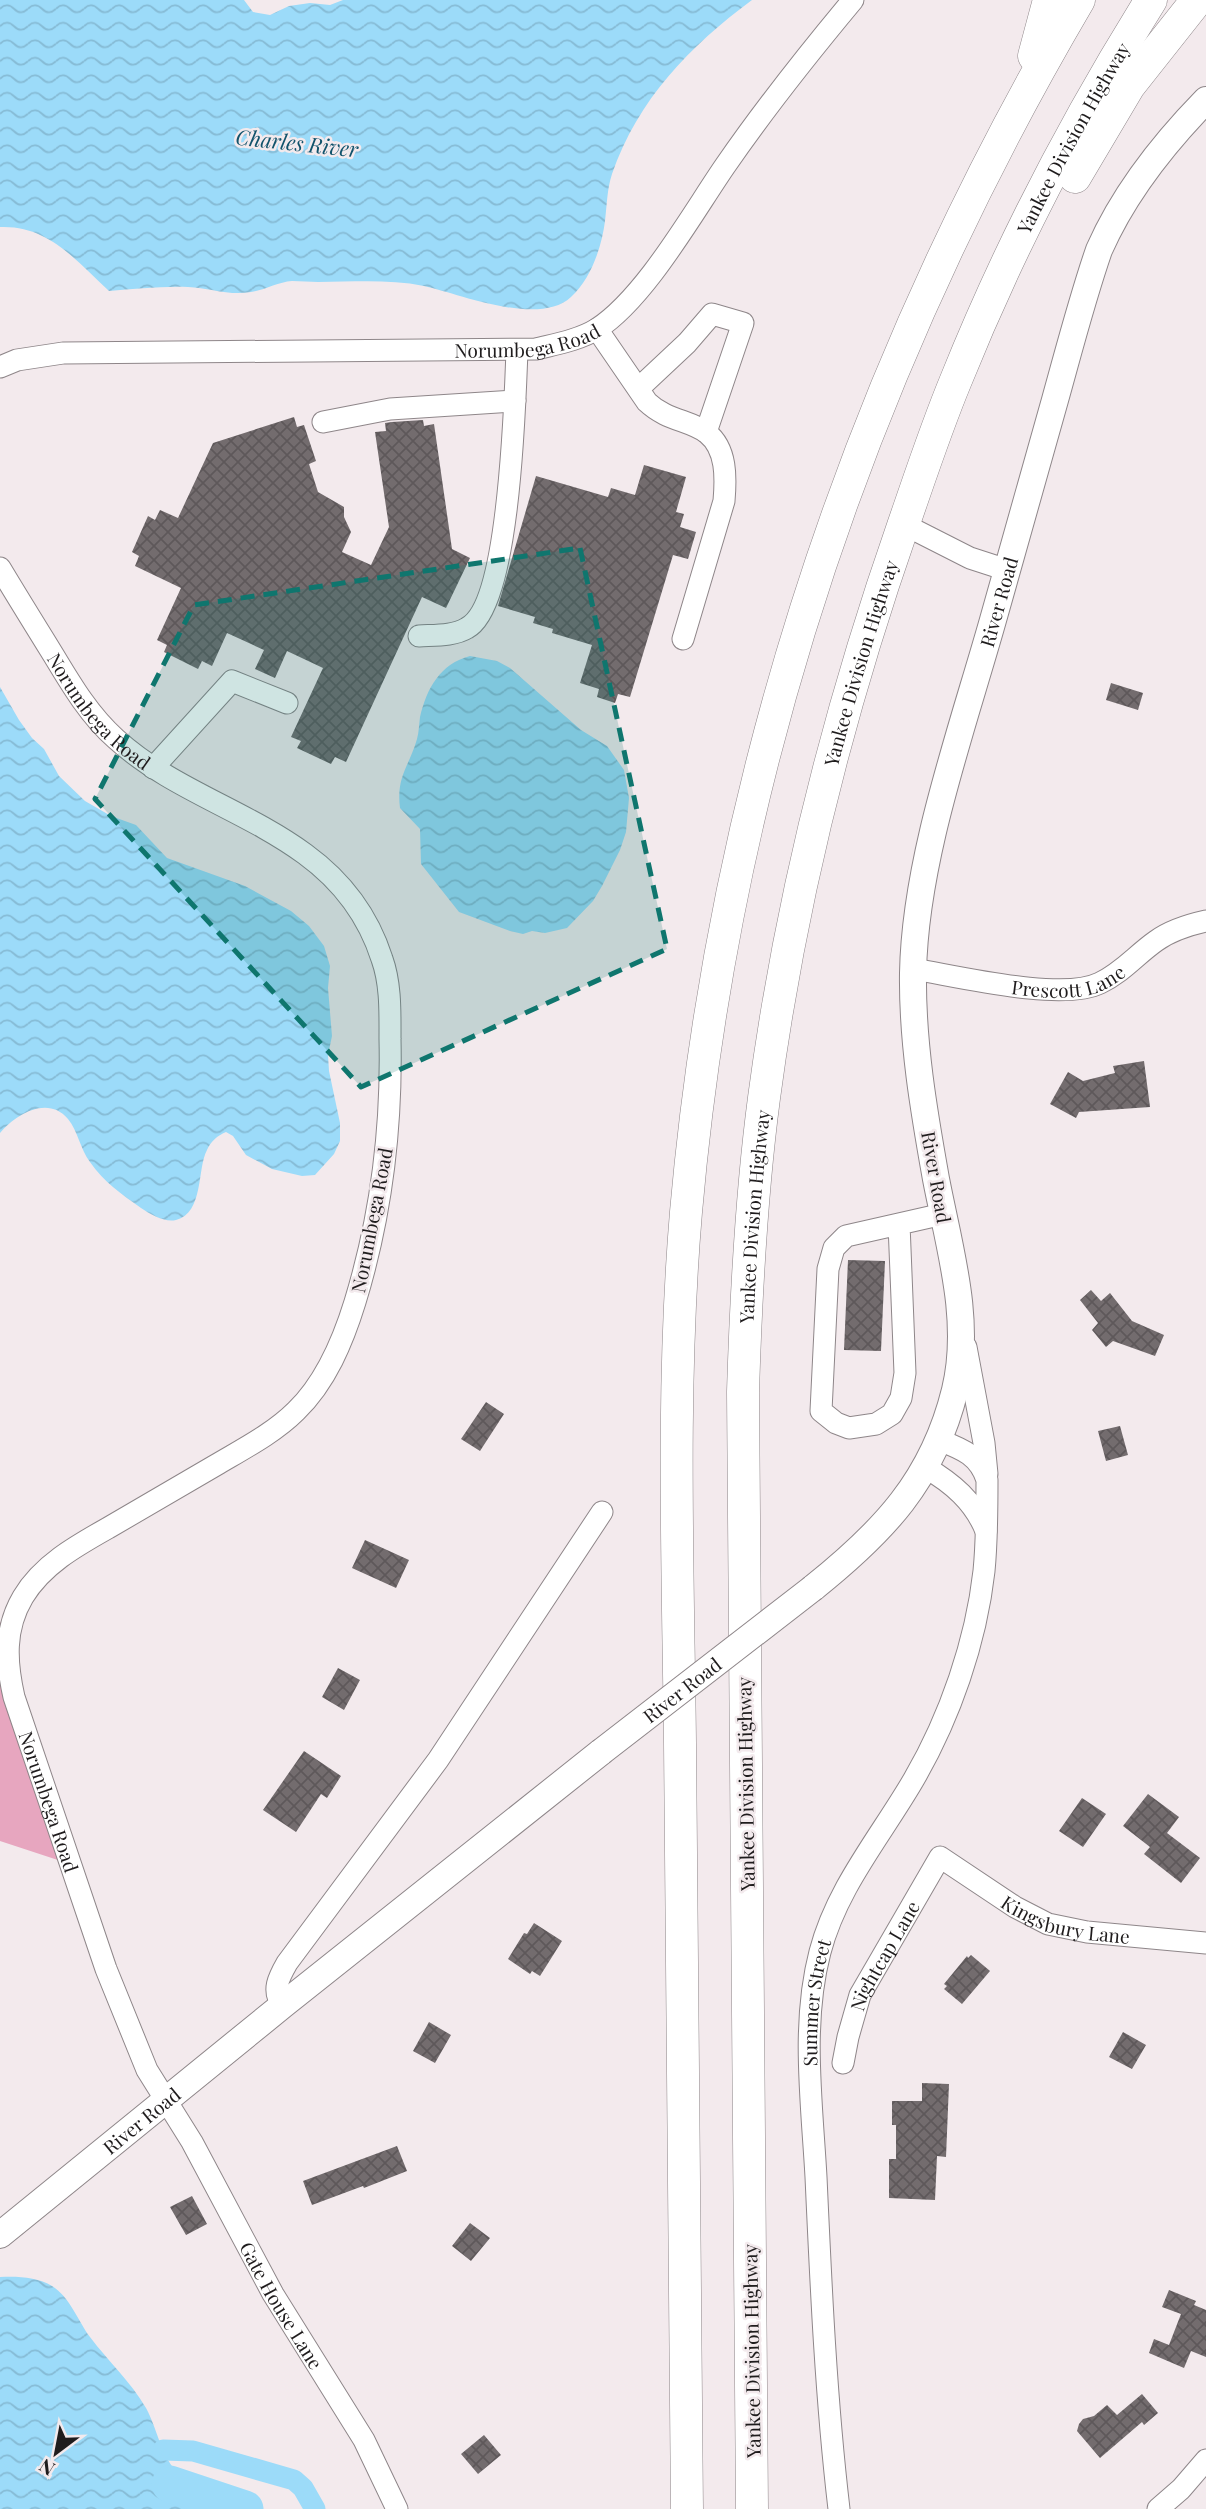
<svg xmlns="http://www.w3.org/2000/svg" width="1206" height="2509" font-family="'Playfair Display',serif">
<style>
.green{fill:#e7a6bf}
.water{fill:url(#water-waves)}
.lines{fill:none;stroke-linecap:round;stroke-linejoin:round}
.canal{stroke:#9cdbf9;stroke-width:21}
.river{stroke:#9cdbf9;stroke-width:37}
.building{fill:url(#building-cross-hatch)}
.minor-casing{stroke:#8e8689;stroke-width:23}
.major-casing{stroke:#8e8689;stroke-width:28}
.highway-casing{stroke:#8e8689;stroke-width:33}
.minor{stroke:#fff;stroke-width:21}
.major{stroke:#fff;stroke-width:26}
.highway{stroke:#fff;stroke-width:32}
.major-bridge-casing{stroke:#8e8689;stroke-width:28;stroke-linecap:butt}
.major-bridge{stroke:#fff;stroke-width:26}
.marked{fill:#0f766e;fill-opacity:0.2;stroke:#0f766e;stroke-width:5;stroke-dasharray:14 9;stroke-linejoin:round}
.labels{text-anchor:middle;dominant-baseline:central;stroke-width:5;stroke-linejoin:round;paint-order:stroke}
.street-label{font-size:19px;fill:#1f1c1d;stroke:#f3eaed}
.water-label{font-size:21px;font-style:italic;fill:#11536c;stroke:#f3eaed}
</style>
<defs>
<pattern id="water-waves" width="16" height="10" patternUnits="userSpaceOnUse" patternTransform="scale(1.75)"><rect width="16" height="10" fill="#9cdbf9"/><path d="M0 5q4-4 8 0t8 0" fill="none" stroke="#86bbd5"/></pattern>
<pattern id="building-cross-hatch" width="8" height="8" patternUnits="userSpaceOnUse" patternTransform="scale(1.75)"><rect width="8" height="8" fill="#736c6e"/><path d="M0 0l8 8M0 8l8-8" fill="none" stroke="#5e585a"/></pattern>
</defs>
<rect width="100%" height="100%" fill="#f3eaed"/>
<path class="green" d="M22,1599L7,1647L70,1864L0,1841V1623Z"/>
<path class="water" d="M0,0H244L253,12L270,15L289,6L310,3L330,5L343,0H752C690,46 638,99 612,174C607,189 607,205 605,221C602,246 591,279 571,297C539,327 460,294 424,286C389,279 354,282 318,282C310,282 301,281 292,281C278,282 265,290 251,292C230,296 209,288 188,287C162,286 135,289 109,291C76,261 49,225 0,227Z
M470,656L497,661L510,668L581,730L607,746L624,770L629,798L626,832L620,850L602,886L593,901L567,928L545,933L532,931L523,934L510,931L459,912L421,864L420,829L400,808C396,776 409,767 417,739C419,732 419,724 420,717C427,688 440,664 470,656Z
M0,687L19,720L32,738L44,749L59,776L85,801L111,816L136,825L167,858L245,886L291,911L309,926L324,946L330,966L328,988L332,1036L328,1055L329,1071L340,1123V1141L334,1154L315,1175L302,1176L272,1169L246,1155L233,1136L226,1132C217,1136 211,1141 207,1150C197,1168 204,1213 176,1220C165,1223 150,1214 141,1208C121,1194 104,1182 90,1162C80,1149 78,1131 68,1119C48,1095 16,1114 0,1133Z
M0,2277C17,2276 38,2277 52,2286C70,2297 78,2321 90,2337C108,2361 131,2382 146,2408C157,2428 160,2453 176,2471C187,2483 210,2485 225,2490L208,2509H0Z"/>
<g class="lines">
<path class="canal" d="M163,2450L193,2451L294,2480L303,2488L315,2509"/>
<path class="river" d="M170,2484L245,2509"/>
</g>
<path class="building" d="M294,417L297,427L304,425L316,461L309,464L318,492L344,507V517L351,532L342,552L371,565L389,527L375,432L386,431L385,423L392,422L423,420L424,426L434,424L452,549L470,558L446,608L422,597L346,762L335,757L331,764L297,748L301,741L291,737L323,668L287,651L275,678L255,669L264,650L227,633L212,666L202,661L198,669L164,652L167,645L157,640L181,588L135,566L139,556L132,552L148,516L155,520L160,510L178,518L213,443Z
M644,465L686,477L676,512L684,514L680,527L696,532L688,559L673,555L630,697L618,694L615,703L597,697L599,689L580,683L592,645L552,633L553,629L533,623L535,617L498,606L536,476L608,497L611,488L635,495Z
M1111,683L1143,693L1138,710L1106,700Z
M1144,1061L1150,1107L1079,1112L1076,1118L1050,1104L1068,1072L1083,1081L1115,1073L1113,1066Z
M848,1260L885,1261L881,1351L844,1350Z
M1091,1290L1101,1301L1110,1293L1132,1321L1164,1335L1155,1356L1113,1341L1106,1347L1092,1330L1098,1323L1080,1300Z
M486,1402L504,1414L480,1451L461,1439Z
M1120,1426L1128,1455L1106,1461L1098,1431Z
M365,1540L409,1560L396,1588L352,1568Z
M338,1668L360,1680L344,1710L322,1697Z
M304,1751L341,1776L327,1798L321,1794L296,1832L263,1810Z
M1148,1794L1179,1817L1167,1833L1200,1858L1181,1883L1144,1854L1150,1847L1123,1826Z
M1082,1798L1106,1814L1083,1847L1059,1831Z
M534,1923L562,1941L540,1976L532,1971L530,1974L508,1959L524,1933L527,1934Z
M971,1955L990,1971L962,2004L944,1989L947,1986L944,1984L967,1956L968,1958Z
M429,2022L451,2035L435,2063L413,2051Z
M1123,2032L1146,2045L1132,2069L1109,2057Z
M922,2083L949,2084L946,2157L937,2156L935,2200L889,2198V2159H896V2125H892V2101H922Z
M397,2146L407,2171L364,2188L363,2186L312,2205L303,2181Z
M192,2196L207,2224L186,2235L170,2207Z
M470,2223L490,2238L471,2261L452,2246Z
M1169,2290L1196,2301L1194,2305L1206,2310V2357L1191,2351L1184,2368L1149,2353L1154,2339L1169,2345L1181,2314L1162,2307Z
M1142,2394L1158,2413L1144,2425L1142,2422L1100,2458L1077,2431L1079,2424L1083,2419L1094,2416L1107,2405L1117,2415Z
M484,2435L501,2455L478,2474L461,2454Z"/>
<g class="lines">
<defs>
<g id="minor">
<path d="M597,329L647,402C667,421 690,420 707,433C727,449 726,478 724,501L683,639"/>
<path id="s1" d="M0,367L17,360L63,353L536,349C556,344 579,340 597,329C645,298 692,214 725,166C765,108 808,54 853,0"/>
<path d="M639,388L687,343L712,314L743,323L706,432"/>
<path d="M323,422L390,409L515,401"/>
<path d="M903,524L970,558L1007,570"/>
<path id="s2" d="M0,568C18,598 36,627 54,656C72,686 90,716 116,739C171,789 245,810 305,854C342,881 368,915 382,959C391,984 390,1013 390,1039C392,1128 381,1217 355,1302C343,1341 326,1382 296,1411C274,1433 243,1449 216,1465C180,1486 144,1507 108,1528C76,1546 42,1565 23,1597C4,1629 6,1662 14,1697L106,1969L147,2070L192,2142L273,2294L364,2440L397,2509"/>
<path d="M419,636C434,635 454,636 467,628C510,605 515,400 517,350"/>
<path d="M153,768L232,681L287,703"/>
<path id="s3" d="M913,969C957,976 1062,1002 1100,983C1123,972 1136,955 1156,941C1171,930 1188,925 1206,921"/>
<path d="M899,1224L905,1373L901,1398L892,1414L876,1424L849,1428L836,1423L821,1411L828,1269L834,1248L846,1236L943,1214"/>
<path d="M966,1347L984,1443L987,1474"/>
<path d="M925,1467C952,1483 974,1501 986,1531"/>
<path d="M283,2005C271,1991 279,1977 287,1963L438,1760L602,1512"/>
<path id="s4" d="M843,2063L848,2037L860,1995L940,1857L1015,1907L1048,1924L1087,1932L1206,1943"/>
<path id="s5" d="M839,2509C826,2399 821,2288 816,2177C812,2104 801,2024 820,1952C837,1887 881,1836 914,1779C950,1717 976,1642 984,1571C987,1541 987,1510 987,1480C979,1455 962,1449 939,1440"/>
<path d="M1158,2509L1181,2489L1206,2460"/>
</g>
<g id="major">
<path id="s6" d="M813,1588C883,1532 933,1480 955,1390C972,1320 949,1247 936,1179C924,1112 912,1042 913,973C915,859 962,730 993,620C1014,546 1035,473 1055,400C1069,350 1082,299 1099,250C1124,193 1163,144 1206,100"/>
<path id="s7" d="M0,2235L283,2005L601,1752"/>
</g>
<g id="highway">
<path d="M1034,56L1049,0"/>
<path d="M1075,177L1129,86L1197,0"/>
<path d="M687,2509C684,2254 682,1999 680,1743C678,1566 671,1388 686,1212C724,779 859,374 1079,0"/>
<path id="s8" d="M752,2509L743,1392C746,1294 751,1196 764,1098C790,902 838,712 903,526C920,477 936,428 956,380C1009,248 1076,120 1151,0"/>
</g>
</defs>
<use href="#minor" class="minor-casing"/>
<use href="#major" class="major-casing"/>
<use href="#highway" class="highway-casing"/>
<use href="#minor" class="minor"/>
<use href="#major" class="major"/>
<use href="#highway" class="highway"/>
<defs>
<g id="major-bridge">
<path id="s9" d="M601,1752L813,1588"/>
</g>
</defs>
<use href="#major-bridge" class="major-bridge-casing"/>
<use href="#major-bridge" class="major-bridge"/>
</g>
<path class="marked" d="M580,548L667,949L361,1087L95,799L194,605Z"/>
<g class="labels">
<g class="street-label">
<text stroke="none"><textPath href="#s8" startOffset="2426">Yankee Division Highway</textPath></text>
<text stroke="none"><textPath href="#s1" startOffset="530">Norumbega Road</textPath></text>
<text stroke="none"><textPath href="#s6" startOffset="1052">River Road</textPath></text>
<text stroke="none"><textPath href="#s8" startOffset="1858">Yankee Division Highway</textPath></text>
<text stroke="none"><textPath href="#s2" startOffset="175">Norumbega Road</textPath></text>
<text stroke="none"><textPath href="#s3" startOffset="158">Prescott Lane</textPath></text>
<text transform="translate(937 1177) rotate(80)">River Road</text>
<text stroke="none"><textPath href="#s8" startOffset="1293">Yankee Division Highway</textPath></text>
<text transform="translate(371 1220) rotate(-79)">Norumbega Road</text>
<text stroke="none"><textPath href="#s9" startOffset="102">River Road</textPath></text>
<text transform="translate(745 1784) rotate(-91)">Yankee Division Highway</text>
<text stroke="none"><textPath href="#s2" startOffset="1580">Norumbega Road</textPath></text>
<text stroke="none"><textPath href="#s4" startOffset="373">Kingsbury Lane</textPath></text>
<text stroke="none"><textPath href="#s4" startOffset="116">Nightcap Lane</textPath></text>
<text stroke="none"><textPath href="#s5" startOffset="508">Summer Street</textPath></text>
<text stroke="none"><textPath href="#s7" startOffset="182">River Road</textPath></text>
<text stroke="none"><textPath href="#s2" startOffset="2137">Gate House Lane</textPath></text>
<text transform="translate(751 2351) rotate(-91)">Yankee Division Highway</text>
</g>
<g class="water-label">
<text transform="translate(297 142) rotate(6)">Charles River</text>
</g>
</g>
<g transform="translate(56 2453) rotate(212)" stroke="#f3eaed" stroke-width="5" paint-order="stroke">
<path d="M0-5L12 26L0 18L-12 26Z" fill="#1f1c1d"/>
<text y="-10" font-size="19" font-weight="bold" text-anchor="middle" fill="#1f1c1d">N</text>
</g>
</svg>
